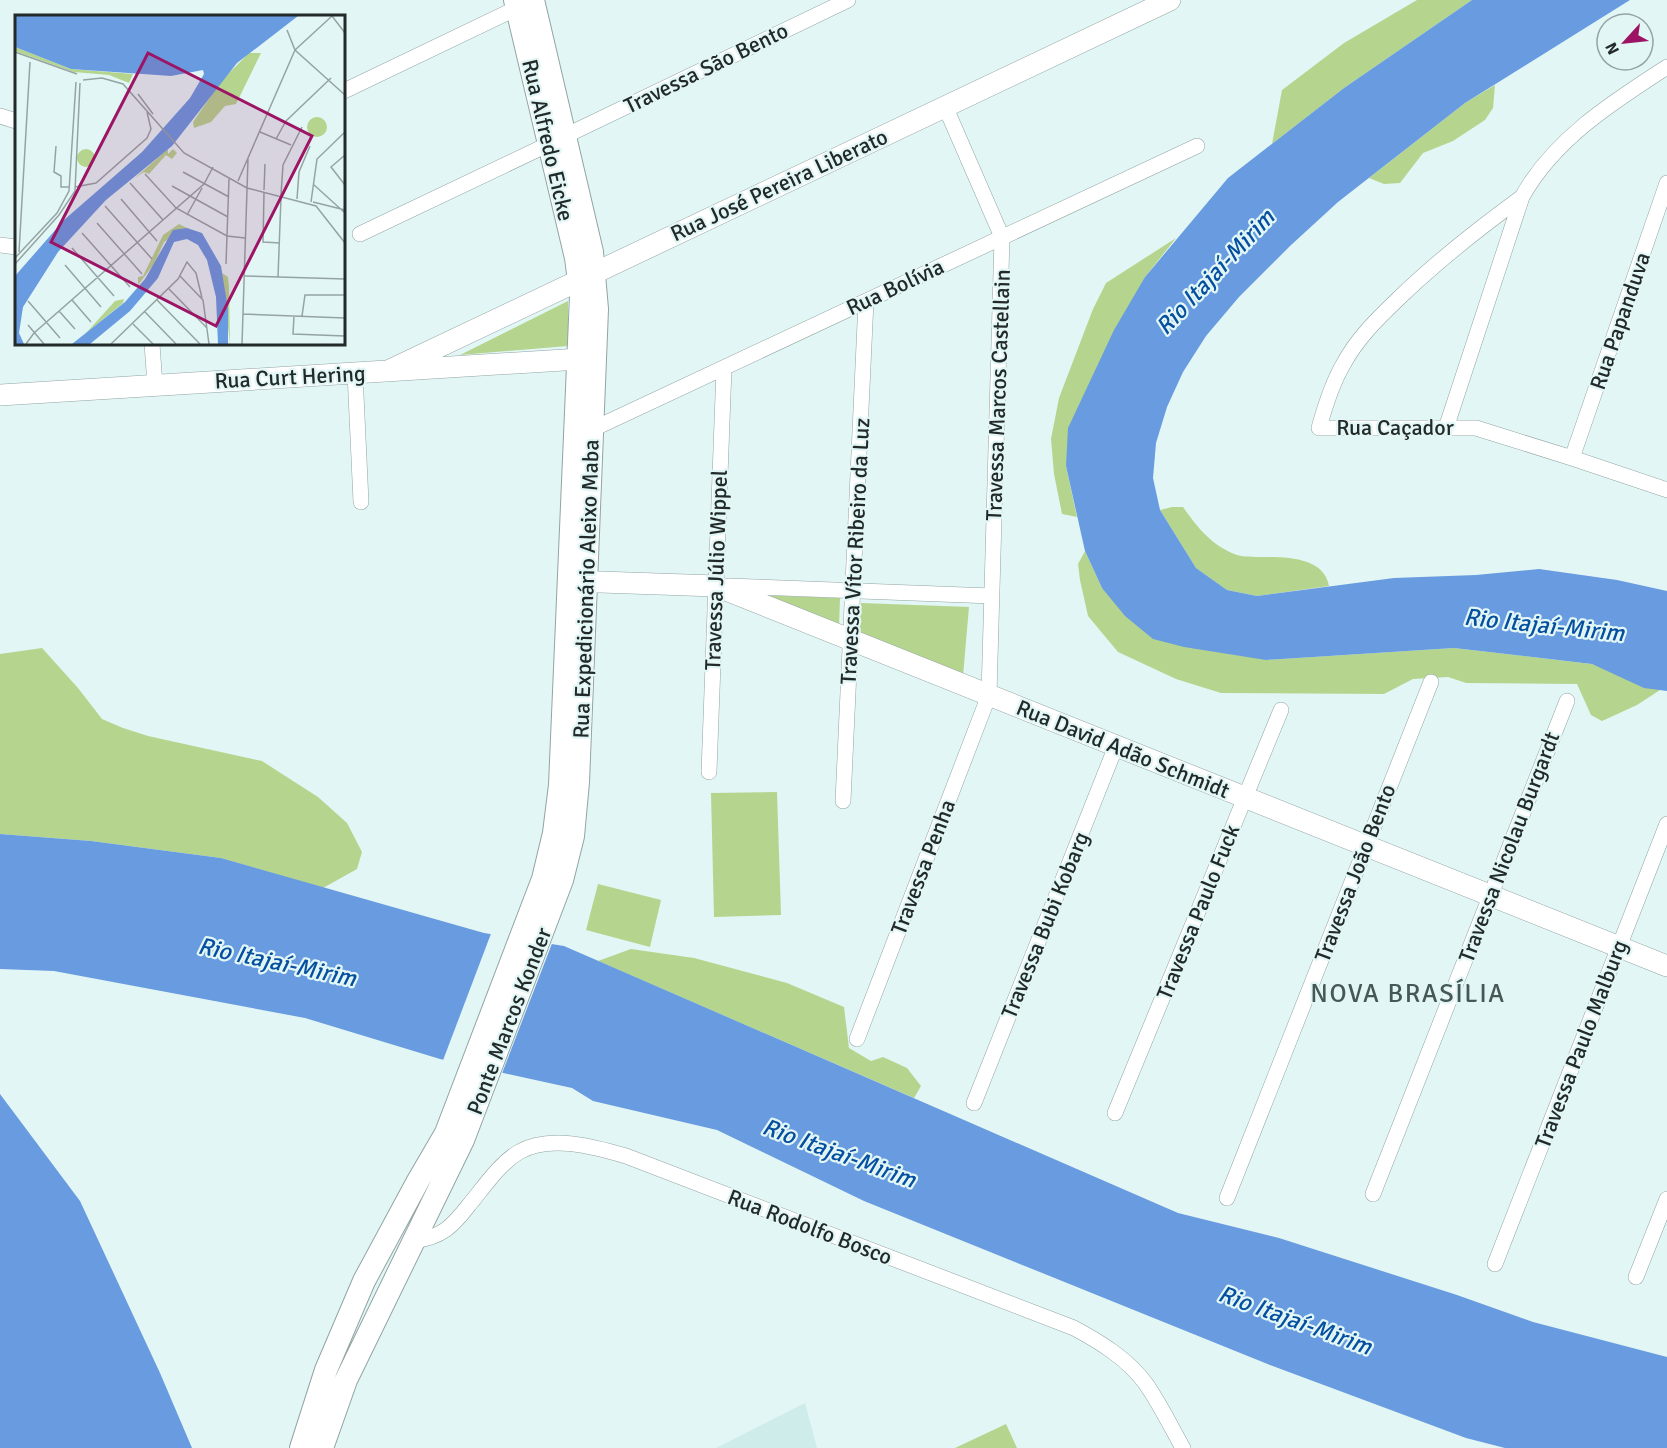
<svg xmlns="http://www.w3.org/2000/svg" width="1667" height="1448" font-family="Signika,sans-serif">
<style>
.built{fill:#ceecea}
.green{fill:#b5d58e}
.water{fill:#689be0}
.pier{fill:#e2f6f5}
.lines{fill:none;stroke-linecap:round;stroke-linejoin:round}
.minor-casing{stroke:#92a4a3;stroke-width:16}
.secondary-casing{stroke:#92a4a3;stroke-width:22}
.primary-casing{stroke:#92a4a3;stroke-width:24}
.minor{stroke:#fff;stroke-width:15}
.secondary{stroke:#fff;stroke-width:21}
.primary{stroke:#fff;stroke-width:22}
.labels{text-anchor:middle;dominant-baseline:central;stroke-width:4.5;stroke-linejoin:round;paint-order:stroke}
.street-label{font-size:22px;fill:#222929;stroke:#e2f6f5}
.water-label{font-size:24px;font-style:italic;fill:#064fa0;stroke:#e2f6f5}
.quarter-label{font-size:26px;letter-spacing:1.5px;fill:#465756;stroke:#e2f6f5}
.inset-road{fill:none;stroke:#95a4a3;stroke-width:1.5}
.view{fill:#9d1464;fill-opacity:0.15;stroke:#9d1464;stroke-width:3}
.inset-edge{fill:none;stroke:#222929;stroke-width:3}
</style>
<rect width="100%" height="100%" fill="#e2f6f5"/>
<path class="built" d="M805,1403L817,1448H716Z"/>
<path class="green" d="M1417,0H1472L1344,88L1272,144L1282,90L1344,43Z
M1495,85L1493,108L1485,120L1453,141L1423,153L1400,183L1384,184L1369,178L1465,103Z
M1176,238L1145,277L1066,466L1077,517L1062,514L1054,474L1051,439L1059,398L1093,309L1106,283Z
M568,301V346L460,355Z
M1172,507H1183C1197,527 1212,546 1237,555C1242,557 1249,556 1255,557C1280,557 1324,555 1329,586L1257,596L1227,590L1196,568L1160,510Z
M1085,551L1102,588L1266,660L1454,648L1592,664L1660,690L1637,705L1602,721L1591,715L1577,684L1466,683L1448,677L1413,679L1384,694L1221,693L1176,679L1118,652L1088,616L1080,580L1078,564Z
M755,595L840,598L839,628Z
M861,603L969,607L963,676L859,636Z
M42,648L78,688L102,719L123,728L148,736L262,761L318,797L347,823L362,852L357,869L323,888L221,858L91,841L0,834V654Z
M777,792L781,915L714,917L711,793Z
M598,884L661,900L650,947L586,930Z
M631,949L694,958L787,983L844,1007L849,1048L871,1061L883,1057L907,1068L921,1086L914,1098L598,961Z
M1006,1424L1017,1448H955Z"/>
<path class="water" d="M1472,0H1630L1465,103L1338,202L1290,246L1239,297L1206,336L1183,372L1167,407L1156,443L1153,478L1160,510L1196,568L1227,590L1257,596L1394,578L1476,575L1539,569L1617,580L1667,591V691L1644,688L1592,664L1454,648L1266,660L1184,647L1153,639L1125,616L1102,588L1085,551L1066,466L1068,428L1114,330L1145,277L1228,178L1344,88Z
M0,834L91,841L221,858L484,933L564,946L1178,1213L1279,1238L1457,1295L1533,1322L1667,1357V1448H1505L1466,1438L1270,1365L864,1201L717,1130L593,1101L572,1088L440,1059L305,1018L54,971L0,969Z
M0,1094L80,1201L160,1373L192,1448H0Z"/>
<path class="pier" d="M492,931L553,941L501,1076L442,1063Z"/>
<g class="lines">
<defs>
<path id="minor" d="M344,91L517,8
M0,116L16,121
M565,136L848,0
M1522,197C1478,229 1436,262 1397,300C1377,319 1357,339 1344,363C1332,383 1325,406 1319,428H1476L1572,458L1667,490
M360,234L549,144
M0,245L16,247
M152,344L155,385
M355,373L361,502
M1446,428L1522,197C1554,139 1613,102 1667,67
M593,429L1197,146
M1572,458L1667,183
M728,586L992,596
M709,772L724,368
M843,801L866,301
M857,1039L989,695L1002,237L945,106
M974,1103L1116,746
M1115,1113L1281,710
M1373,1194L1567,701
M1227,1198L1431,682
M414,1241C442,1237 452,1227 469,1205C484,1187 499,1164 519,1152C550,1134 595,1147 626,1156L1074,1328C1100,1342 1128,1359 1146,1384C1160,1404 1171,1427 1183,1448
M1495,1264L1667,824
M1636,1277L1667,1199"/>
<path id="secondary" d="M388,371L1170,0
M0,395L580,359
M571,581L716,586L1667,966"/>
<path id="primary" d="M301,1448L326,1370L364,1281L418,1181L446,1133L543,879L554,833L560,785L581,296L576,258L515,0
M322,1448L346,1380L463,1140L562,880L573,836L578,782L597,309L592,252L533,0"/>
</defs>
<use href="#minor" class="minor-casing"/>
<use href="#secondary" class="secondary-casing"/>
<use href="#primary" class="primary-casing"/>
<use href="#minor" class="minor"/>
<use href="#secondary" class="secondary"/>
<use href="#primary" class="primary"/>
</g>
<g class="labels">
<g class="street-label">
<text transform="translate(706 68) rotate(-26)">Travessa São Bento</text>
<text transform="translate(548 140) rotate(77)">Rua Alfredo Eicke</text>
<text transform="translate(779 185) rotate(-25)">Rua José Pereira Liberato</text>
<text transform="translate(895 287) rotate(-25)">Rua Bolívia</text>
<text transform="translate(1620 321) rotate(-71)">Rua Papanduva</text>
<text transform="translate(290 377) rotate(-3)">Rua Curt Hering</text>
<text transform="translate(998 395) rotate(-88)">Travessa Marcos Castellain</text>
<text x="1395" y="427">Rua Caçador</text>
<text transform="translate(855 551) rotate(-87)">Travessa Vítor Ribeiro da Luz</text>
<text transform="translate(716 570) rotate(-88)">Travessa Júlio Wippel</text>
<text transform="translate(586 589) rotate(-88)">Rua Expedicionário Aleixo Maba</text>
<text transform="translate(1123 749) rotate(22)">Rua David Adão Schmidt</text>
<text transform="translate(1509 847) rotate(-69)">Travessa Nicolau Burgardt</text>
<text transform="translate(923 867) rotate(-69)">Travessa Penha</text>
<text transform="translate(1355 873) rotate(-69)">Travessa João Bento</text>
<text transform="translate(1198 912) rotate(-68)">Travessa Paulo Fuck</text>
<text transform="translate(1045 925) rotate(-68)">Travessa Bubi Kobarg</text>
<text transform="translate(509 1021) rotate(-69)">Ponte Marcos Konder</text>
<text transform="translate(1581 1044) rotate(-69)">Travessa Paulo Malburg</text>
<text transform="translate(810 1227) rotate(21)">Rua Rodolfo Bosco</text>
</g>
<g class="water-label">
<text transform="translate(1215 272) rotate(-47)">Rio Itajaí-Mirim</text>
<text transform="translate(1544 625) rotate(6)">Rio Itajaí-Mirim</text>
<text transform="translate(277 962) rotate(12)">Rio Itajaí-Mirim</text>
<text transform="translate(839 1153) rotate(20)">Rio Itajaí-Mirim</text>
<text transform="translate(1295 1320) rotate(20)">Rio Itajaí-Mirim</text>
</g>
<g class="quarter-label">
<text x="1408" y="994">NOVA BRASÍLIA</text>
</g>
</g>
<g transform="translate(15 15)">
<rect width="330" height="330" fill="#e2f6f5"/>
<path d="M0,32L56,54L118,59L114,68L94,60L59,57L0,36ZM234,38H246L221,89L210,91L196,107L179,113L178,107L207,65ZM292 112a10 10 0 1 1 20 0a10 10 0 1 1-20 0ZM62 143a9 9 0 1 1 18 0a9 9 0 1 1-18 0ZM153,134V139L158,134L162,138L157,144L151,140L134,159L129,157L120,163ZM164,209L172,213L149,227L139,249L123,270V262L128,261L148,220ZM207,258L213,262L214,272L215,329ZM109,284L108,288L71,318L100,286Z" fill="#b5d58e"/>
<path d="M0,1H283L222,48L157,131L91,185L43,237L8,292L4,318L9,329H0V261L49,205L127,137L175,83L189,59L188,55L156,61L56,54L0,32ZM172,213L187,218L206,251L213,294V329H203L201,282L192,245L183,230L172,224L159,227L143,263L115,296L75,329H57L110,287L130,264L158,215Z" fill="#689be0"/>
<path class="inset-road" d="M317,1L330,18M272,15L280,35L330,80M280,35L317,1M0,37L62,59M68,65L87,63L108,69L169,138L232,173L301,191L330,228M123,79L138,99M245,117L276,130M261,124L271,106L316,63M41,131L39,157L46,161V172H54M330,140L316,152L330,170M168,157L214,182M130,159L161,193L212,221L230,223M223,166L280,35M115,168L148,205M298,169L330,198M157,171L213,202M60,172L81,168L132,123L136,114L132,97M249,175L250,149M249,178L248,227L265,228M266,180L268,150L287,112M106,184L142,226M282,184L284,157L295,131M296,187L302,144L330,117M298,187L330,195M90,191L137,244M172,200L187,173M82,208L127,259M67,218L115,272M57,233L99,281M4,237L15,47M0,243L42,198L54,176L61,67M0,249L44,200L60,176L65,68M211,249L214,164M50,250L86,292M165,261L188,285L194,329M230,261L330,264M263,262L266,182M154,274L192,313M57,285L76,307M142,285L185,329M13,286L45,323M44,296L60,314M130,297L161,329M228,299L330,303M279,301L278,319L330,321M287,301L290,280H330M118,309L138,329M13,310L29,329M11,329L19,318L189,169L198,152M96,329L163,264L172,247L181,258L187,283M227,329L233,144"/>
<path class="view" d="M133,38L297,121L201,311L36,227Z"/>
<rect width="330" height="330" class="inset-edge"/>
</g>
<g transform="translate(1625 42) rotate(243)"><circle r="28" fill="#e2f6f5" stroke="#95a4a3" stroke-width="1.5"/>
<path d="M0-4.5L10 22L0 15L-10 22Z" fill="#9d1464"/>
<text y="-9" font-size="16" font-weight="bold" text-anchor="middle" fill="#222929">N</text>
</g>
</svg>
